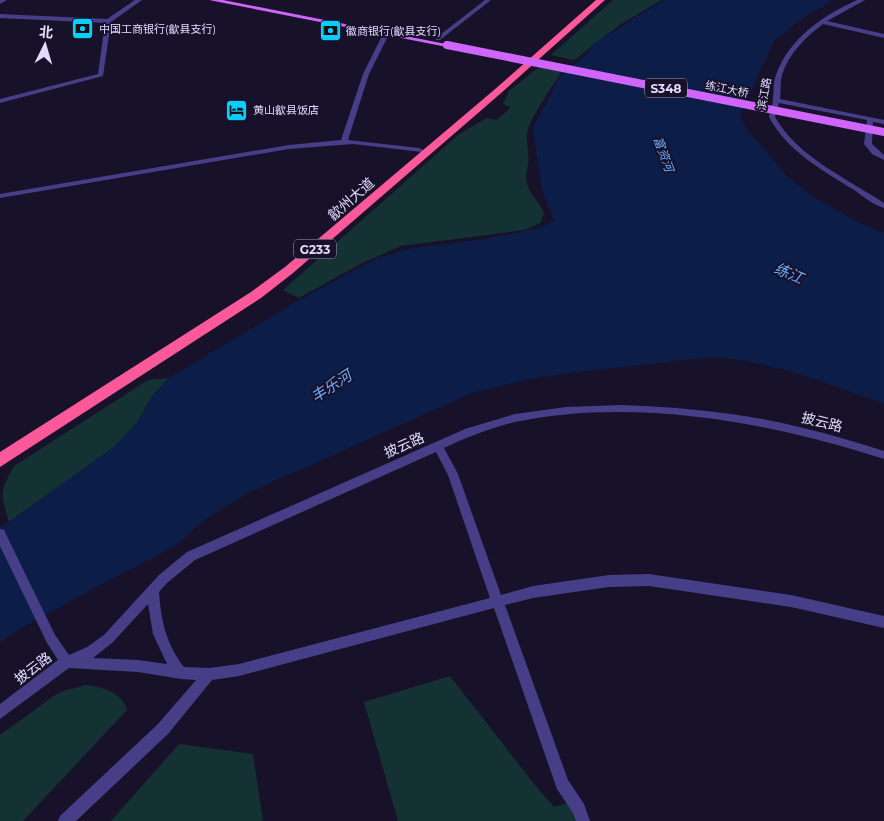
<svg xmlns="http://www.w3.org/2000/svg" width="884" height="821" font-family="Montserrat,'Noto Sans SC',sans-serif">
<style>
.green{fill:#143234}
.water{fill:#0c1d48}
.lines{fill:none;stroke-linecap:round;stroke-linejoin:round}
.minor{fill:#473e88;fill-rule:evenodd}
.major{fill:#d065fc;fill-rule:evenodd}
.highway{fill:#fb5999;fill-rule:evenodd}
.major-bridge{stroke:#d065fc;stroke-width:8}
.labels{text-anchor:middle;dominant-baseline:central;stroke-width:4;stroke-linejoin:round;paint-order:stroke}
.far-poi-label{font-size:11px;fill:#e2dbfe;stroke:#18112a;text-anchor:start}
.far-street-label{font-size:11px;fill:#e2dbfe;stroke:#18112a}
.shield{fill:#18112a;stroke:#a59ebe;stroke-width:1}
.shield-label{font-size:12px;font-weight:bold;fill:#e2dbfe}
.far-water-label{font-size:12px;font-style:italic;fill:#6badfc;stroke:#18112a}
.street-label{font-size:14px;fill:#e2dbfe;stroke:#18112a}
.water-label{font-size:15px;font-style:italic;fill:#6badfc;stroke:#18112a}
</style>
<rect width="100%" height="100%" fill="#18112a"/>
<path class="green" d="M613,0H661L621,24L574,60L551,55Z
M540,66L563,70C554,84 528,120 527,134C526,144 530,155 528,165C527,173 525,176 527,184C530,195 541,203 544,214L540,223L525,230L401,246L362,263L299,298L283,290L459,134L487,118L497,120L511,107L503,104L509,91Z
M169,378L153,395L136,424L114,447L9,522C0,493 0,491 14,466L148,380Z
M450,676L535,785L554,807L580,800L579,821H398L364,702Z
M85,685C101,686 123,693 127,710L23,821H0V735L55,695L63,691Z
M179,744L253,754L263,821H111Z"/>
<path class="water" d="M663,0H833L802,19L774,41L740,116L745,127L787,176L815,198L860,223L884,233V404C837,387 789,368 739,360C711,355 680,361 652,364C591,370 531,376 472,393L246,494L209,517L176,545L26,625L0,642V528L114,447L136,424L153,395L169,378L299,300L377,258L412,248L477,240L537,229L554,221L542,190L533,130L535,124L560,76L588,53L592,45Z"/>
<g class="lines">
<path class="minor" d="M0,0H7L0,4Z
M135,0H142L111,22L103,76L0,103V99L98,74L105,23L0,18V14L107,19Z
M485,0H491L440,40H436V38Z
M857,0H865L827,21L884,34V38L823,24C806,37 789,53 782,75C780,83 781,91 780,99L884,120V124L873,122L872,144L884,155V160L872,154L864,144L867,120L779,103L775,117C798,157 846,178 884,203V208C873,205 863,196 854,190C822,170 787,151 769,117C770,111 773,104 773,98C774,90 773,82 776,75C789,38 824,15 857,0Z
M386,32L389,34L369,74L348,140L419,148L423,150L422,152L353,144L289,149L0,198V194L289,145L341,140L363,74L383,34Z
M621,405C658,406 695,409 731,414C783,421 834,435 884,451V459C770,422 634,397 515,422C491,428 467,437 444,448L458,474L501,595L533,586L609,575L649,574L791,595L884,616V628L791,607L649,586L609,587L533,598L505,605L568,780L584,804L590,821H576L573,813L557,789L494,608L239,676L212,680L168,734L76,821H58L60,816L158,724L196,680L181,679L138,672L69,668L0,719V704L58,660L47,643L0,546V529L4,530L55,635L69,655L87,647L104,635L159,575L187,552L465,429L515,414L566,407ZM436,452L448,475L490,598L239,664L209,668L184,667C166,644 161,620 159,592L167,583L195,560ZM148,604L153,634L167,664L138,660L93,658L112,643Z"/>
<path class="major" d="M209,0H223L451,45L447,47Z"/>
<path class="highway" d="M596,0H605L500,94L293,273L261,298L0,467V452L251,292L285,267L494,90Z"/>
<path class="major-bridge" d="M447,45L884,132"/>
</g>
<defs>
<symbol id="bank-square" viewBox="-11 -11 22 22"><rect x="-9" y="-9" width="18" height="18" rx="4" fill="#0ccdfa" stroke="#18112a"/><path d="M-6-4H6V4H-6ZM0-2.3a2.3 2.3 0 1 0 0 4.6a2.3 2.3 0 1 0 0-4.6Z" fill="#111"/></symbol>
<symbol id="hotel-square" viewBox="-11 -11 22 22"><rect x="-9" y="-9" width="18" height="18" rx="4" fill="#0ccdfa" stroke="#18112a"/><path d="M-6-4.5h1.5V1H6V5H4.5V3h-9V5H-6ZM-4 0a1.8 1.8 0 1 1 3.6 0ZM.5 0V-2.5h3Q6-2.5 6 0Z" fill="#111"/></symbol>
</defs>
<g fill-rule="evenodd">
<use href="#bank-square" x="70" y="16" width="25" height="25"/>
<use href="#bank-square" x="318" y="18" width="25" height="25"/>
<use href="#hotel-square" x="224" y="98" width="25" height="25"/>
</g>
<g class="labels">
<g class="far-poi-label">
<text x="99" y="29">中国工商银行(歙县支行)</text>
<text x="346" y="31">徽商银行(歙县支行)</text>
<text x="253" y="110">黄山歙县饭店</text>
</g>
<g class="far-street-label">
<text transform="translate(727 89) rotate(11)">练江大桥</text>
<text transform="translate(764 94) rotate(-80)">滨江路</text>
</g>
<g class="shield">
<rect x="645" y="78.5" width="42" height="19" rx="4"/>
<rect x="294" y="239.5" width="42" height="19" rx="4"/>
</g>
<g class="shield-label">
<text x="666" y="88">S348</text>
<text x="315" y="249">G233</text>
</g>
<g class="far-water-label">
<text transform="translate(664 154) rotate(70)">富资河</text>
</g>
<g class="street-label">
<text transform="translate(351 199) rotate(-41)">歙州大道</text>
<text transform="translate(822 422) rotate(14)">披云路</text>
<text transform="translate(404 445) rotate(-24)">披云路</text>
<text transform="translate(33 668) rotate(-37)">披云路</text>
</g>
<g class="water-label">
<text transform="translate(789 273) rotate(23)">练江</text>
<text transform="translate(331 386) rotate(-33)">丰乐河</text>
</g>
</g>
<g transform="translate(45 45) rotate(5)" stroke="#18112a" stroke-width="4" paint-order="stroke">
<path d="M0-4L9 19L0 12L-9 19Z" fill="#e2dbfe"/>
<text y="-8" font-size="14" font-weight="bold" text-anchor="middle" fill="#e2dbfe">北</text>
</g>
</svg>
